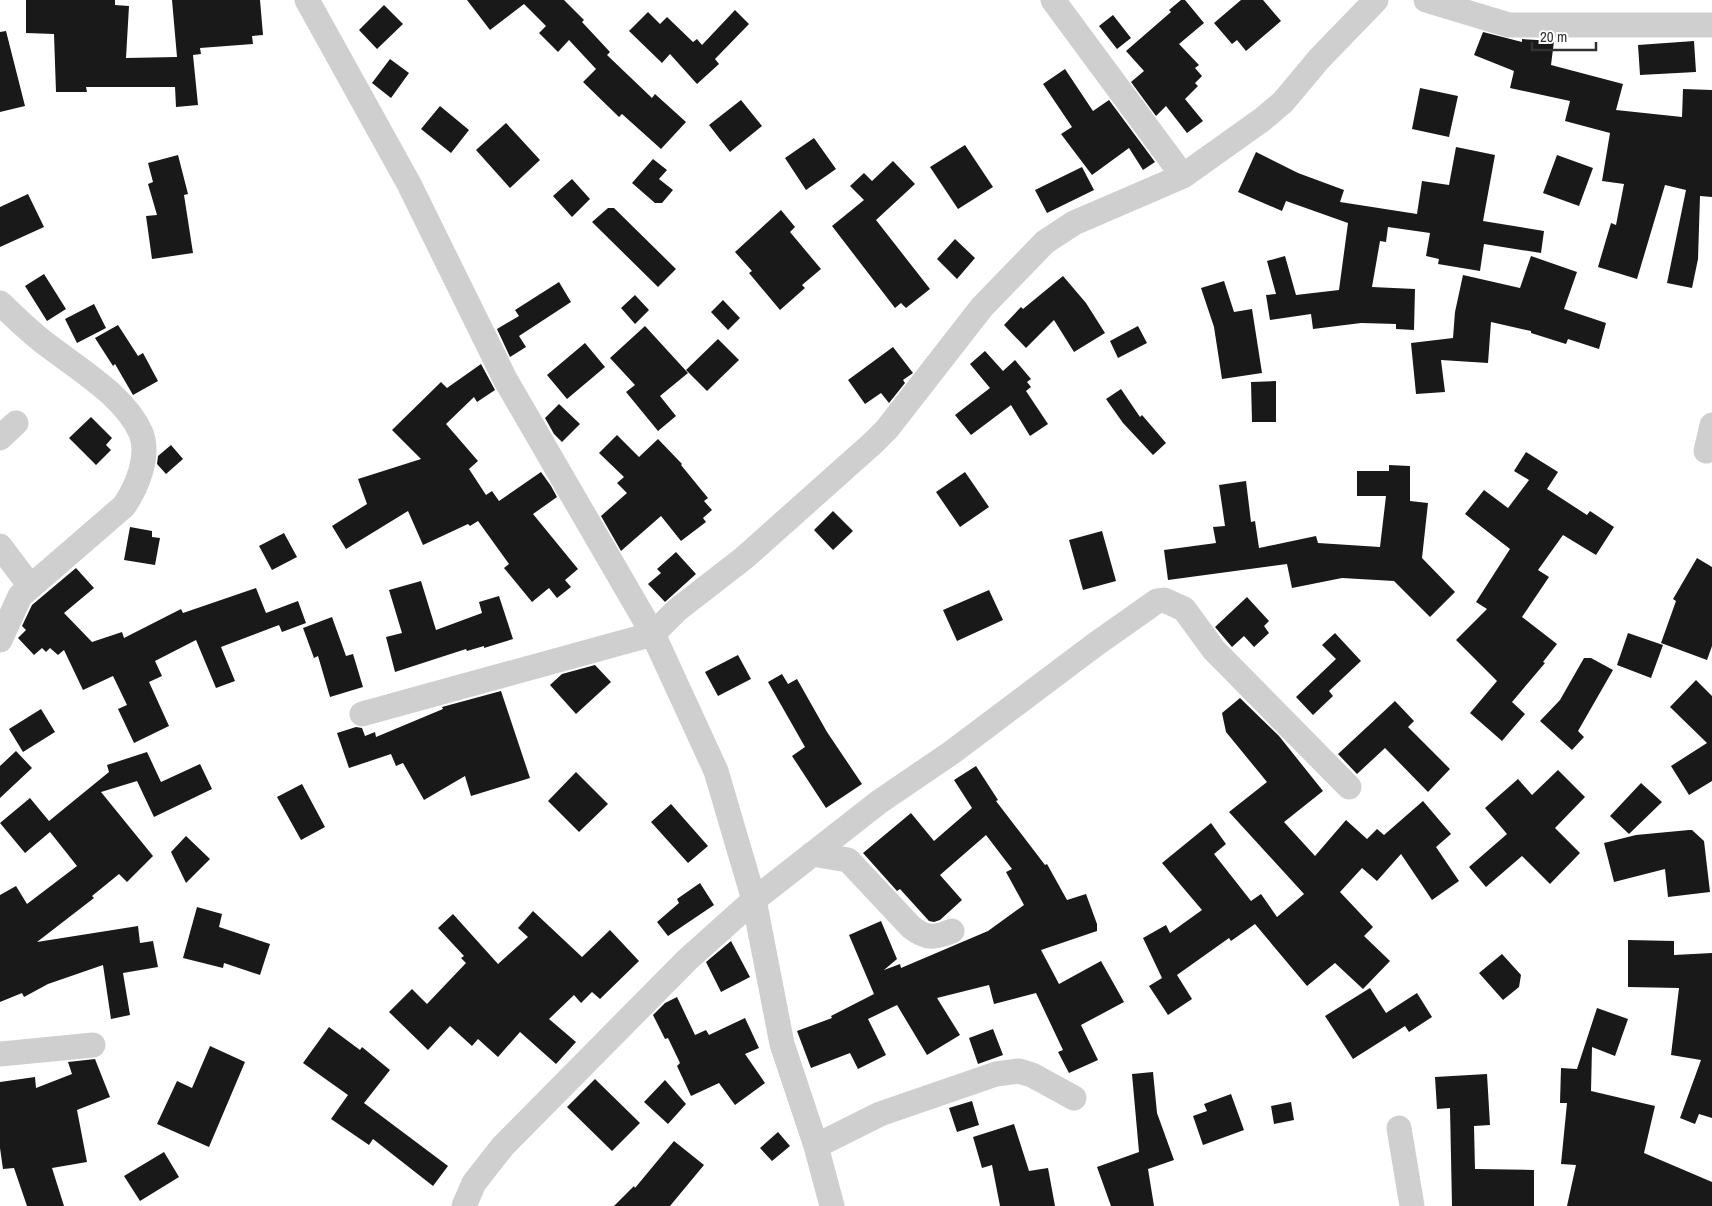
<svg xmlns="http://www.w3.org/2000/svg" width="1712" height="1206" font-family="'Archivo Narrow',sans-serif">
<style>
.building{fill:#191919}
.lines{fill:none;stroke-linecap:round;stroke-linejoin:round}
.minor{stroke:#cfcfcf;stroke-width:25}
</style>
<rect width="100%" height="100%" fill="#fff"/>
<path class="building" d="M26,0H115V5L129,6L126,58L177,57L172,0H260L263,35L252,36L253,44L200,48L201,54L193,55L198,105L176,107L175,87H86L87,92H56L54,34L26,33Z
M467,0H564L584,20L582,22L610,52L607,55L652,98L655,94L686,122L661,149L622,114L619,117L583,82L596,69L569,40L558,52L539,33L546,26L524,4L490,30Z
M1181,0H1185L1204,23L1179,44L1199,65L1195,68L1202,76L1195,83L1198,86L1185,99L1203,121L1187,133L1166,106L1156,116L1131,82L1144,71L1126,51L1171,12L1169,10Z
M1241,0H1263L1281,21L1246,51L1237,40L1232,44L1214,23Z
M384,5L403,24L377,49L359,30Z
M735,10L749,24L715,59L719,64L697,84L670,54L662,63L629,31L648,12L660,24L667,17L693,42L697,39L702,45Z
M1113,15L1131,38L1117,49L1099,26Z
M6,31L25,106L0,112V32Z
M1483,32L1522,42V39L1554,41L1551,65L1623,84L1616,110L1682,117L1683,89L1712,90V197L1700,196L1698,259L1692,288L1667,283L1686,190L1665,185L1637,279L1598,267L1611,223L1616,225L1624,184L1602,181L1610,133L1565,121L1570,101L1510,88L1514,71L1474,55Z
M1694,41L1696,72L1640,75L1638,45Z
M390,59L409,73L391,98L372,83Z
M1065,69L1093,111L1109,100L1155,162L1143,170L1129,148L1092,175L1061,134L1072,127L1043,84Z
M1420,88L1458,96L1449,137L1412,129Z
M741,100L762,126L730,152L709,125Z
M440,106L469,130L451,153L421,129Z
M506,123L540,160L510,188L476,150Z
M814,138L836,169L806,190L785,158Z
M965,145L993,187L958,209L930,167Z
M1456,147L1495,155L1483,221L1544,231L1541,253L1484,244L1480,271L1438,264L1439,259L1426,256L1430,233L1388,227L1386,242L1380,241L1372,287L1415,289L1414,330L1396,329V324L1361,323L1313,329L1311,314L1270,320L1266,295L1276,294L1267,261L1285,256L1296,295L1339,290L1348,223L1286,201L1282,211L1238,192L1256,152L1298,173L1344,190L1340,202L1417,214L1422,181L1449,185Z
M178,155L188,194L184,195L193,253L152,259L146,216L157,215L148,184L153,182L148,163Z
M1557,155L1593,168L1579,206L1543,193Z
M653,159L667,170L659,179L673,190L662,203H655L632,183Z
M893,161L915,184L876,220L930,289L906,308L901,303L895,308L832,226L864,200L850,186L864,173L872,181Z
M1082,167L1094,190L1047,213L1035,190Z
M572,179L590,199L572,217L553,196Z
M28,194L44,227L0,247V207Z
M608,208H614L676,269L658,287L592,222Z
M781,210L795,227L790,232L821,269L802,285L805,288L780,310L749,273L752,271L735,252Z
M955,239L975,258L957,279L937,259Z
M1531,256L1577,272L1564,309L1606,323L1599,349L1568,339L1566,344L1531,333V331L1491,322L1488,363L1441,360L1445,392L1416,394L1411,343L1453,338L1455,312L1463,275L1520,288Z
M44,274L66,309L47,321L25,286Z
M1063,276L1086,303L1105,333L1074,352L1054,320L1026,348L1004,325L1021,307L1023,309Z
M1224,281L1234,312L1252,309L1262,373L1222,379L1214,327L1201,288Z
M559,282L571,302L519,336L526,347L510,357L497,329L519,316L515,310Z
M635,295L649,310L635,324L621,308Z
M723,300L740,318L728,330L711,312Z
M94,304L106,328L77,343L65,319Z
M118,325L138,356L143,353L158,381L133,395L115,364L113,366L95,338Z
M645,326L688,373L660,396L676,416L658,431L626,392L635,385L610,358Z
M1138,326L1147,343L1118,358L1110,341Z
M718,339L739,360L707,391L686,370Z
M585,343L605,367L567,399L547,375Z
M893,347L913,373L903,380L905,383L889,403L881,393L865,404L848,380Z
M985,351L1003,371L1015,360L1031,379L1027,382L1031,387L1026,391L1048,424L1030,436L1011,405L971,435L955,415L990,388L970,364Z
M481,364L495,390L477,402L474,397L446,424L478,461L469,469L486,495L492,491L499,501L541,472L551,486L557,497L533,514L578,569L565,580L571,587L557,598L549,588L532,602L504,568L509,564L478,521L470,526L468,524L423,545L408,511L346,549L332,526L367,504L358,479L421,459L392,430L441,382L447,388Z
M1276,381V422H1252L1251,382Z
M1121,389L1140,417L1142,415L1166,443L1153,455L1123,423L1106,399Z
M559,404L580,424L562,442L554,434L545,418Z
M91,417L112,438L106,445L111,450L96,465L69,438Z
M617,435L639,457L658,439L682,464L681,465L708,498L704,501L712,510L703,518L706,522L681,541L661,516L621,551L601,516L627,493L617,483L624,477L599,453Z
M171,445L183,459L166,474L157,464L158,456Z
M1526,452L1558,472L1547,489L1587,515L1590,511L1614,527L1596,555L1563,535L1538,570L1549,577L1522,617L1557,644L1543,662L1545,663L1512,702L1525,714L1502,741L1470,713L1497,681L1456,640L1487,609L1476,602L1510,549L1465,514L1484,490L1508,508L1529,480L1514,471Z
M1389,465L1410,466V501L1428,503L1422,558L1455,592L1430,617L1394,581L1342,578L1292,588L1287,564L1168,580L1164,550L1216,543L1213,527L1225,526L1219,485L1246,481L1251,522L1255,521L1259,548L1316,536L1318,543L1380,547L1386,496H1357V471H1389Z
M965,472L989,507L960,527L936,492Z
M833,511L853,531L833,550L814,530Z
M130,527L152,531V537L160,538L155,565L124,560Z
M1102,531L1116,581L1083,590L1069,540Z
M284,533L297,557L272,570L259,546Z
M676,552L696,574L665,602L648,584L661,573L657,569Z
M1697,558L1712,567V646L1707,660L1661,643L1676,601L1673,599Z
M76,568L94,588L64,613L92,642L122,632L124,638L181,609L183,613L256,588L266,613L298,601L306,623L282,632L279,625L221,647L235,681L216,688L196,640L155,661L162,676L149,682L169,726L134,743L118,709L127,705L113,676L83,690L64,650L58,655L50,648L46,652L42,648L34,655L18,638L26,630L22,626L32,605Z
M421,581L436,630L482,613L479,602L499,596L513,639L484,648V646L467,651L466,649L395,672L386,637L402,633L389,590Z
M989,590L1003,620L957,641L943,610Z
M1247,597L1269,621L1264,626L1269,633L1254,647L1244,636L1232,647L1215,627Z
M332,617L346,656L353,654L363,687L330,697L318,656L314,658L303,628Z
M1335,633L1361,661L1329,691L1333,696L1313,715L1296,697L1336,659L1322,645Z
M1628,633L1663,645L1651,678L1617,665Z
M738,655L751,679L718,696L705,672Z
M1584,658H1591L1613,670L1578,731L1584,737L1572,750L1540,721L1560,700Z
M595,665L611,682L576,714L550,685L562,674Z
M782,674L788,684L797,679L827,732L862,784L826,808L792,756L805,747L768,682Z
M1696,680L1712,696V781L1689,795L1671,766L1707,743L1670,707Z
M501,691L530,778L471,796L465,776L424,800L403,763L396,766L391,754L349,768L337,733L356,727L362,728L365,736L375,732L376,737L443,709L442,707Z
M1240,698L1279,736L1323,791L1284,822L1315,856L1346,820L1367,839L1377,829L1384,835L1423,801L1451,834L1436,847L1459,881L1432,900L1401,854L1377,881L1362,868L1340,892L1373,927L1364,936L1390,961L1363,989L1335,963L1307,986L1255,924L1231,941L1229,938L1177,975L1192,999L1168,1015L1149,986L1162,978L1143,938L1166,925L1170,933L1202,910L1162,863L1211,823L1226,844L1214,854L1251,901L1261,894L1277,917L1304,894L1229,812L1267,782L1226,732L1222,713Z
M1395,701L1414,721L1408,727L1450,769L1428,792L1385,748L1357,774L1338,754Z
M41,709L55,732L23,752L9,729Z
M16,751L32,768L0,798V766Z
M147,752L161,782L200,764L212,789L154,817L137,781L101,792L153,856L127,882L119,874L92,896L94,898L37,942L138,926L140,943L153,941L158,967L123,973L130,1015L111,1019L103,965L48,984L24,997L22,993L0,1002V895L16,886L27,904L77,866L50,832L25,853L0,823L30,798L49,821L109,772L107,765Z
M976,766L998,800L996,801L1045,865L1047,864L1067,900L1086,894L1097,924V931L1041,950L1059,984L1101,961L1124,1002L1081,1025L1098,1060L1069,1073L1058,1052L1063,1050L1036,993L994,1004L989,985L937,998L960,1035L927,1055L897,1005L868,1019L886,1055L858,1069L850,1053L811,1068L797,1031L832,1018L831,1016L874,994L849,935L881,921L897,959L884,970L900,964L901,968L988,931L1024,905L1006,872L1012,869L986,835L940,875L962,900L940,920L934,922L929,921L900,889L897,891L863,853L911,813L934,841L972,808L954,780Z
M1558,770L1585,797L1555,828L1580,853L1550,884L1522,856L1486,887L1469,867L1507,834L1485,808L1518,779L1532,795Z
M576,772L608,804L579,832L548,801Z
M1641,783L1662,802L1629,834L1610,816Z
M302,784L325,827L301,840L277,797Z
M671,804L708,846L688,863L651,822Z
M1689,830H1692L1704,841L1710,892L1668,897L1665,869L1614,882L1604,843L1636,835Z
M186,836L210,859L186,883L171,852Z
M700,883L714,905L668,936L657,922L679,903L677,899Z
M197,907L222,914L219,927L270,944L260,975L224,963L223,968L183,958Z
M533,911L582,957L610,930L639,961L600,999L592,992L581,1003L574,995L549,1019L576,1042L556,1064L520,1032L498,1057L478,1039L472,1046L450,1026L428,1050L389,1012L412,989L427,1004L466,963L461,958L464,956L438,928L453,914L498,964L528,937L518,928Z
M1628,940L1674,941V955L1712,953V1118L1699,1114L1695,1124L1680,1118L1701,1060L1671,1055L1679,988L1628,987Z
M731,941L750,977L721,992L706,962Z
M1502,954L1521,975L1519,987L1503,1000L1479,973Z
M1370,988L1386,1013L1417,993L1432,1017L1409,1032L1405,1026L1353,1059L1325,1016Z
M677,997L695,1035L706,1030L709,1035L745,1018L759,1048L745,1054L765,1083L735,1105L719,1083L691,1096L677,1066L680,1063L668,1038L665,1039L653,1015L665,1003Z
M1597,1008L1628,1019L1615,1056L1592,1047L1591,1091L1655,1106L1644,1153L1712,1182V1206H1567L1576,1165L1561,1164L1567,1103H1560L1561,1068L1577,1069Z
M329,1027L360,1050L362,1047L390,1070L364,1103L448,1166L433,1186L373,1139L369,1145L331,1119L348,1095L303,1063Z
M993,1029L1003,1055L978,1064L969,1038Z
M210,1046L245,1062L209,1147L157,1124L177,1081L192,1088Z
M95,1059L110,1097L77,1110L87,1162L52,1168L64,1206H27L14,1168L3,1169L0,1148V1082L35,1077L36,1088L72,1074L68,1062Z
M1153,1072L1157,1113L1174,1160L1148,1169L1154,1206H1111L1097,1167L1139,1152L1132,1074Z
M1487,1074L1490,1125L1474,1126L1475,1169L1534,1170V1206H1452L1450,1108L1437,1109L1435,1077Z
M595,1079L640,1123L612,1151L567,1107Z
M665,1080L686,1104L668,1124L644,1102Z
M1231,1094L1244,1130L1203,1145L1193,1116L1207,1111L1204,1104Z
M972,1101L979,1125L957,1132L949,1108Z
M1291,1102L1294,1120L1274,1124L1271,1106Z
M1014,1124L1029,1171L1048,1168L1055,1206H1000L992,1165L982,1168L973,1137Z
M778,1132L790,1146L772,1161L760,1148Z
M674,1141L704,1165L670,1206H614L634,1186L635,1188Z
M164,1152L179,1177L140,1201L124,1176Z"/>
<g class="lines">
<path class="minor" d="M307,0L409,184L505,379L653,634L716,771L754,900L782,1044L816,1146L832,1206
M1053,0L1183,176
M1426,0L1509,25H1712
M0,303C15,317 30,332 46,344C77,368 125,396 141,433C150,456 137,487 124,506L20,596L0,640
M0,438L16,423
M1706,451L1712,425
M0,546L30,586
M362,714L653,634L677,610L744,558L873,443L887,429L982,307L1045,242L1074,223L1183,176L1263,119L1283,102L1319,59L1376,0
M812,854L848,860L911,927C926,939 935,938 952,931
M0,1054L93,1045
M1399,1128L1412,1206
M816,1146L880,1114L996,1074L1019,1071L1032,1075L1074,1098
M464,1206L474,1183L503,1146L688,959L754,900L879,802L951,753L1096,644L1157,601L1164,600L1184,609L1214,650L1349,787"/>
</g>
<path d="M1532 42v8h64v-8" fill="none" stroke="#323232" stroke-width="2.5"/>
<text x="1540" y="42" font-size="15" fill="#323232" stroke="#ffffff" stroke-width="4" paint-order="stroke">20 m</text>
</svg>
